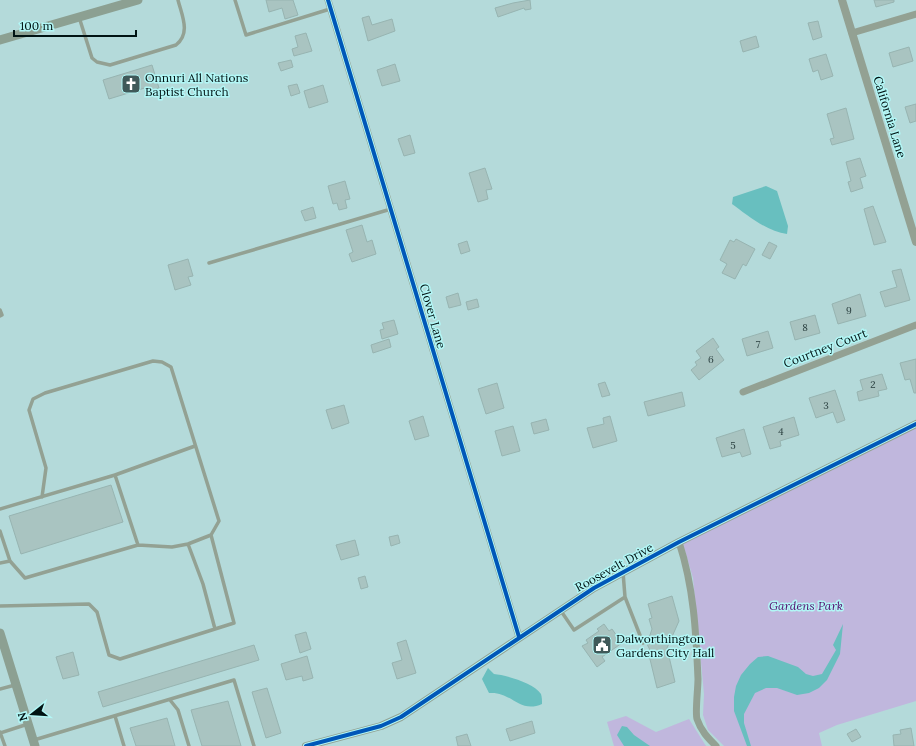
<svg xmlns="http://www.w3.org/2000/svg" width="916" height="746" font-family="Lora,serif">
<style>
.green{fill:#c0b7dd}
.water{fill:#68bfbf}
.building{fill:#a9c4c1;stroke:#97b4b1}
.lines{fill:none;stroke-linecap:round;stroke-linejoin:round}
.service{stroke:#93a193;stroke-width:3.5}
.minor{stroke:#93a193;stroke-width:7}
.tertiary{stroke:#93a193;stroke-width:8}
.secondary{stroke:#8ca092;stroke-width:9}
.cycleway-casing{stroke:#b2f7f6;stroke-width:6}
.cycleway{stroke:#0057b8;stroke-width:4}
.labels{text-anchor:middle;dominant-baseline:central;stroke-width:3;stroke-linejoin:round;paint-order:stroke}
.number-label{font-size:10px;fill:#2b4040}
.poi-label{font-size:12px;fill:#001313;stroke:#b2f7f6;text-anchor:start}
.street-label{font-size:12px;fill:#001313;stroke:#b2f7f6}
.park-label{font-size:12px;font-style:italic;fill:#560e6e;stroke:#b2f7f6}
</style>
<rect width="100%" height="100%" fill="#b4dada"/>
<path class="green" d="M916,426V701L837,725L819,733L822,746H724L708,730L703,715L704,694L693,578L683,544Z
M626,716L656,732L689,719L706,746H614L607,722Z"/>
<path class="water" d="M766,186L777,191L788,226L787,234C768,232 747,215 732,204L733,197Z
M843,624L840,654L827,680L819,688L809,693L797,695L777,688H766L755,693L744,714V723L751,746H747L734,711V697L736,686L741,675L750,664L758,657L768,656L798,667L806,674L813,676L822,674L836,650L833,645Z
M488,668L494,674C506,675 534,683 541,694C542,697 542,701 542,704C519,714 512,691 489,693L482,679Z
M622,726L627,727L634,735L650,746H624L617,735Z"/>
<path class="building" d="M266,0H293L298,15L285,19L282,8L269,12Z
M530,0L531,9L525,10L524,8L498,17L495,8L513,3Z
M874,0H894V2L876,7Z
M369,16L372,25L392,19L395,31L368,41L362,18Z
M818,21L822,37L813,40L808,23Z
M306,33L312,51L294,56L292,49L298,47L295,36Z
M756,36L759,47L743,52L740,41Z
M909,47L913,61L893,67L889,53Z
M826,54L833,76L821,80L818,70L813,72L809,59Z
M291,60L293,67L281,71L278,63Z
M395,64L400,81L382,86L377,70Z
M152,65L159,88L149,91L148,87L109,99L103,80Z
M297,84L300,93L291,96L288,86Z
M323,85L328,102L309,108L304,91Z
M916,104V121L910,123L905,107Z
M846,108L854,139L832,145L830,139L834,138L827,114Z
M410,135L415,153L404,156L398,139Z
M860,158L866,176L860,178L863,188L851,192L848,182L851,181L846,162Z
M485,168L492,189L486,190L488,199L478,202L469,173Z
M345,181L350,199L345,200L347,208L339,210L337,203L333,204L328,186Z
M873,206L886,242L874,245L864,209Z
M313,207L316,218L305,221L301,211Z
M362,225L367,242L372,240L376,254L352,262L349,254L353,252L346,230Z
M736,239L755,249L746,266L743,264L735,279L722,273L727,264L720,260L730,240L734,242Z
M467,241L470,251L461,254L458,244Z
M769,242L777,246L770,259L762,255Z
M188,259L193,276L188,277L191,285L175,290L168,265Z
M901,269L910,300L885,307L880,292L897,287L892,271Z
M458,293L461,305L449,308L446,297Z
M860,294L866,316L838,324L832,304Z
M477,299L479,307L468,310L466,302Z
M815,315L820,333L795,340L790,322Z
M394,320L398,334L382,339L380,330L384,329L382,323Z
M768,331L773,348L747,356L742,339Z
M713,338L719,347L716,349L724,360L699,380L691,370L697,365L695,362L701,358L696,351Z
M389,339L391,347L373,353L371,345Z
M916,359V393H914L910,379L905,380L900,363Z
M882,374L887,389L878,391L879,396L859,401L857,392L863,390L860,380Z
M605,382L610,395L602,397L598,384Z
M497,383L504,408L486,414L478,389Z
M835,390L845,420L837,423L833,412L816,418L809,398Z
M682,392L685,406L648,416L644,402Z
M344,405L349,423L332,429L326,410Z
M423,416L429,436L415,440L409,421Z
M610,416L617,441L593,448L587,428L604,424L603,418Z
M794,417L799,435L780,441L781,446L770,449L763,427Z
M546,419L549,430L534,434L531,423Z
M513,426L520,451L502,456L495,431Z
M744,429L751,454L742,457L740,452L722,457L716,438Z
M111,485L123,522L21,554L9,516Z
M398,535L400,543L391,546L389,537Z
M355,540L359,555L341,560L336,545Z
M365,576L368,587L361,589L358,578Z
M672,596L679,621L667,648L675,682L657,688L648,651L650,650L647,644L652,629L649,619L652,618L648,604Z
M604,624L609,631L612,629L622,643L602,657L605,661L597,667L582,646L588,643L586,640L599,631L597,629Z
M306,632L311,649L300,653L295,635Z
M406,640L416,673L397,679L392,663L402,660L397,643Z
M254,645L259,660L103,707L98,692Z
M73,652L79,675L63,679L56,657Z
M307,656L313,678L303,681L302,676L286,680L281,664Z
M267,688L281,733L266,738L252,692Z
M228,701L241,746H202L191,710Z
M167,718L175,746H136L130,728Z
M532,721L535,733L510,741L506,729Z
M911,728L914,746H894L893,735L901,734L900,730Z
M856,729L861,737L852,742L847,734Z
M467,734L471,746H458L456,737Z"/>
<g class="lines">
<path class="service" d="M235,0L246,35L330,9
M79,17L92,58L97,62L110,65L176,45C191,33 182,16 178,0
M209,263L391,209
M0,310L2,315L0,316
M115,475L195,446
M0,509L115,475L138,545L25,578L10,561L0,563
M0,531L10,561
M188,544L203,584L215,629
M138,545L172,547L188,544L211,535
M623,572L625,597
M0,606L89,604L97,612L109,655L120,659L234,623L211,535L219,521L171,367L162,362L153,361L45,393L33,399L29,410L46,468L42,497
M561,611L574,630L625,597L643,643
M0,689L15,685
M170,700L178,710L189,746
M115,716L124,746
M0,732L5,746
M0,733L28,724
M34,740L234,680L254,746"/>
<path class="minor" d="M328,0L519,637
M852,33L916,14
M743,392L916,325
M679,542C694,588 696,632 698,679C698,689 695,713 697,719C701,731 708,738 716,746"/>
<path class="tertiary" d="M842,0L916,242
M306,746L381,726L401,717L594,588L679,542L916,424"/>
<path class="secondary" d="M0,40L138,0
M0,633L35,746"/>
<defs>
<path id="cycleway" d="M328,0L519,637
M306,746L381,726L401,717L594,588L679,542L916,424"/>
</defs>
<use href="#cycleway" class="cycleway-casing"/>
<use href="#cycleway" class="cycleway"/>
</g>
<defs>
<symbol id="church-square" viewBox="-11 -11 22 22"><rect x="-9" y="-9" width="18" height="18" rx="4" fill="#3f5959" stroke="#b2f7f6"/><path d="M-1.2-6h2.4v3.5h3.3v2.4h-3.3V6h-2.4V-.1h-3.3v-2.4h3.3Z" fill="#fff"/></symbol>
<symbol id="civic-square" viewBox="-11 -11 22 22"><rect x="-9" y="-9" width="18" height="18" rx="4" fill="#3f5959" stroke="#b2f7f6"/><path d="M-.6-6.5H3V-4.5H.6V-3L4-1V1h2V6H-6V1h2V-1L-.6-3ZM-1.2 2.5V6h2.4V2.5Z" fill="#fff"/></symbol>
</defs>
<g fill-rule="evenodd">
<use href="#church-square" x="120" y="73" width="22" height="22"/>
<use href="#civic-square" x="591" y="634" width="22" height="22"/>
</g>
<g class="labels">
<g class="number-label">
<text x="849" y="310">9</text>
<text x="805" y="327">8</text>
<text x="758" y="344">7</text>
<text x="711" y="359">6</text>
<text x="873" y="384">2</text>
<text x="826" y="405">3</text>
<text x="781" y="431">4</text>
<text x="733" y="445">5</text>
</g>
<g class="poi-label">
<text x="145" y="77">Onnuri All Nations<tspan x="145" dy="14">Baptist Church</tspan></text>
<text x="616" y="638">Dalworthington<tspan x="616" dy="14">Gardens City Hall</tspan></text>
</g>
<g class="street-label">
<text transform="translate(890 117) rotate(73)">California Lane</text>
<text transform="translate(433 316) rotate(74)">Clover Lane</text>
<text transform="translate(825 348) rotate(-21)">Courtney Court</text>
<text transform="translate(614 567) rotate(-29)">Roosevelt Drive</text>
</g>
<g class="park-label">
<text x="806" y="605">Gardens Park</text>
</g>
</g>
<g transform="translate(32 714) rotate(253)" stroke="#b2f7f6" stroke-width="3" paint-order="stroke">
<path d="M0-3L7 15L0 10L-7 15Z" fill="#001313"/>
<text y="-6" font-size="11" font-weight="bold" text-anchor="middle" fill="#001313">N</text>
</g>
<path d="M14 30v6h122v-6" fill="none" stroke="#001313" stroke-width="2"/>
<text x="20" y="30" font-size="12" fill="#001313" stroke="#b2f7f6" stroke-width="3" paint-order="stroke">100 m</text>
</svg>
